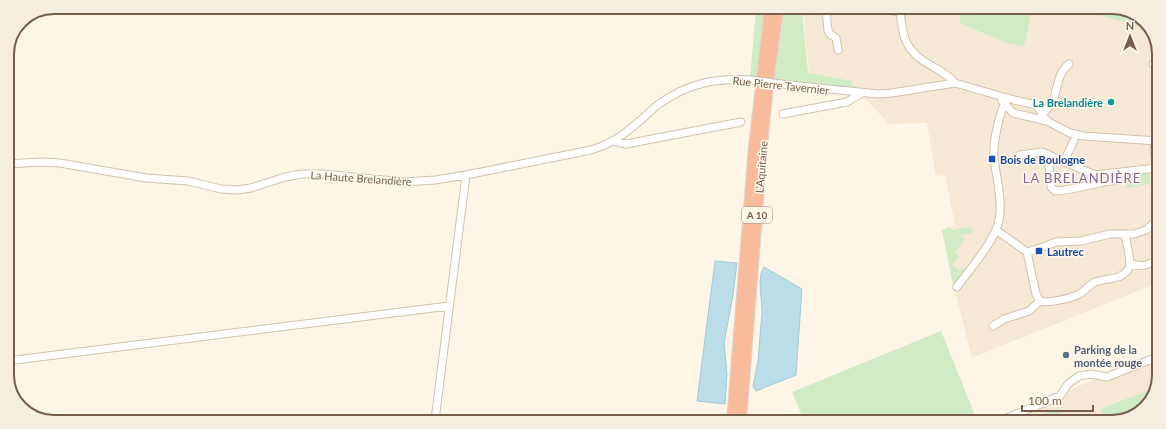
<svg xmlns="http://www.w3.org/2000/svg" width="1166" height="429" font-family="Lato,sans-serif">
<style>
.residential{fill:#f5e9d5}
.green{fill:#d1ebc4}
.water{fill:#badde7;stroke:#a0ccd9}
.lines{fill:none;stroke-linecap:round;stroke-linejoin:round}
.minor-casing{stroke:#d1c1ae;stroke-width:9}
.highway-casing{stroke:#dcd5d0;stroke-width:12}
.minor{stroke:#fff;stroke-width:7}
.highway{stroke:#f8bc9c;stroke-width:10}
.minor-bridge-casing{stroke:#d1c1ae;stroke-width:9;stroke-linecap:butt}
.minor-bridge{stroke:#fff;stroke-width:7}
.culture-dot{fill:#0f9aa8;stroke:#fff9ed;stroke-width:1.5}
.transit-dot{fill:#1a4fb4;stroke:#fff9ed;stroke-width:1.5}
.service-dot{fill:#5c6f8a;stroke:#fff9ed;stroke-width:1.5}
.labels{text-anchor:middle;dominant-baseline:central;stroke-width:3;stroke-linejoin:round;paint-order:stroke}
.shield{fill:#fff9ed;stroke:#a08c7b;stroke-width:1}
.shield-label{font-size:10px;font-weight:bold;fill:#775e4a}
.street-label{font-size:11px;fill:#775e4a;stroke:#fff9ed}
.culture-label{font-size:11px;font-weight:bold;fill:#0d838f;stroke:#fff9ed;text-anchor:end}
.transit-label{font-size:11px;font-weight:bold;fill:#164399;stroke:#fff9ed;text-anchor:start}
.service-label{font-size:11px;font-weight:bold;fill:#4e5e75;stroke:#fff9ed;text-anchor:start}
.quarter-label{font-size:13px;letter-spacing:1px;fill:#876294;stroke:#fff9ed}
.rim{fill:none;stroke:#775e4a;stroke-width:2}
</style>
<rect width="100%" height="100%" fill="#fdf6e7"/>
<path class="residential" d="M803,9L1127,10L1149,26L1159,51L1157,283L972,358L955,291L942,230L955,225L945,175L936,176L927,123L889,124L850,82L809,74Z
M1157,354L1156,390L1140,412L1112,422H991Z"/>
<path class="green" d="M756,9H765L756,78L750,77Z
M784,9H802L808,73L852,81V85L859,87L860,89L774,80Z
M963,9H1032L1024,46L1007,43L959,23Z
M1074,9L1127,10L1149,26L1151,29Z
M1149,173L1150,184L1127,188L1125,176Z
M949,227L952,230L972,227L973,233L960,235L965,239L955,253L959,256L952,265L960,271L962,268L964,270L953,285L942,230Z
M941,331L975,415L959,422L804,421L792,392Z
M1155,388L1156,391L1140,412L1112,422H1105L1100,409Z
M1059,408L1065,422H1025Z"/>
<path class="water" d="M715,261L737,263L733,295L724,343L727,374L725,404L697,401Z
M764,267L802,289L796,375L756,391L753,386L758,361L762,312L760,282L761,273Z"/>
<g class="lines">
<defs>
<path id="minor" d="M826,9L828,31L830,34L836,38L838,50
M882,9L900,12
M900,9C902,37 905,52 932,66C940,71 949,75 955,83
M1153,64L1159,67
M780,84L878,94L892,93L955,83L1014,100L1036,105L1047,121
M1002,101L1013,113L1047,121L1070,133L1083,136L1158,141
M783,114L847,102L862,93
M1041,116C1044,111 1051,107 1053,101C1058,87 1057,74 1069,64
M613,141L626,144L741,122
M1155,141L1154,151L1158,173
M1020,155L1042,152L1095,175L1157,168
M1048,155L1051,187L1055,191C1076,190 1096,182 1118,180L1120,173
M1064,162L1074,140
M7,164L41,162L60,163L146,178L188,181L221,189L237,190L251,188L285,177L302,174H322L404,182L435,180L466,175L591,150C608,145 623,136 636,124C644,118 651,110 659,104C688,83 716,78 750,80
M996,230L1027,252L1035,250L1056,242L1081,241L1110,234H1134L1146,230L1158,220
M1027,252L1036,294L1040,301C1047,304 1072,298 1079,294C1084,292 1088,286 1093,283C1105,277 1121,282 1129,268C1132,261 1126,242 1125,235
M1130,264L1142,266L1155,262L1157,256
M957,287C970,269 995,241 999,220C1003,199 996,178 994,157C993,144 996,132 999,120C1001,112 1003,105 1008,98
M993,326L1004,319L1029,311L1040,301
M7,361L449,306
M435,420L466,175
M997,422L1060,396L1068,384L1079,376L1091,374L1107,377L1157,357"/>
<path id="highway" d="M732,421L754,146L770,9
M741,421L764,124L770,67L778,9"/>
</defs>
<use href="#minor" class="minor-casing"/>
<use href="#highway" class="highway-casing"/>
<use href="#minor" class="minor"/>
<use href="#highway" class="highway"/>
<defs>
<path id="minor-bridge" d="M750,80L780,84"/>
</defs>
<use href="#minor-bridge" class="minor-bridge-casing"/>
<use href="#minor-bridge" class="minor-bridge"/>
</g>
<circle class="culture-dot" cx="1111" cy="102" r="4"/>
<g class="transit-dot">
<rect x="988" y="155" width="8" height="8" rx="2"/>
<rect x="1035" y="247" width="8" height="8" rx="2"/>
</g>
<circle class="service-dot" cx="1066" cy="355" r="4"/>
<g class="labels">
<rect class="shield" x="742" y="207" width="30" height="16" rx="3"/>
<g class="shield-label">
<text x="757" y="215">A 10</text>
</g>
<g class="street-label">
<text transform="translate(781 85) rotate(6)">Rue Pierre Tavernier</text>
<text transform="translate(761 167) rotate(-85)">L'Aquitaine</text>
<text transform="translate(361 178) rotate(4)">La Haute Brelandière</text>
</g>
<g class="culture-label">
<text x="1103" y="102">La Brelandière</text>
</g>
<g class="transit-label">
<text x="1000" y="159">Bois de Boulogne</text>
<text x="1047" y="251">Lautrec</text>
</g>
<g class="service-label">
<text x="1074" y="349">Parking de la<tspan x="1074" dy="13">montée rouge</tspan></text>
</g>
<g class="quarter-label">
<text x="1082" y="178">LA BRELANDIÈRE</text>
</g>
</g>
<path d="M0 0H1166V429H0ZM54 14H1112A40 40 0 0 1 1152 54V375A40 40 0 0 1 1112 415H54A40 40 0 0 1 14 375V54A40 40 0 0 1 54 14Z" fill="#f4ede0" fill-rule="evenodd"/>
<path class="rim" d="M54 14H1112A40 40 0 0 1 1152 54V375A40 40 0 0 1 1112 415H54A40 40 0 0 1 14 375V54A40 40 0 0 1 54 14Z"/>
<g transform="translate(1130 36)" stroke="#fff9ed" stroke-width="3" paint-order="stroke">
<path d="M0-3L7 15L0 10L-7 15Z" fill="#775e4a"/>
<text y="-6" font-size="11" font-weight="bold" text-anchor="middle" fill="#775e4a">N</text>
</g>
<path d="M1022 405v6h71v-6" fill="none" stroke="#775e4a" stroke-width="2"/>
<text x="1028" y="405" font-size="12" fill="#775e4a" stroke="#fff9ed" stroke-width="3" paint-order="stroke">100 m</text>
</svg>
